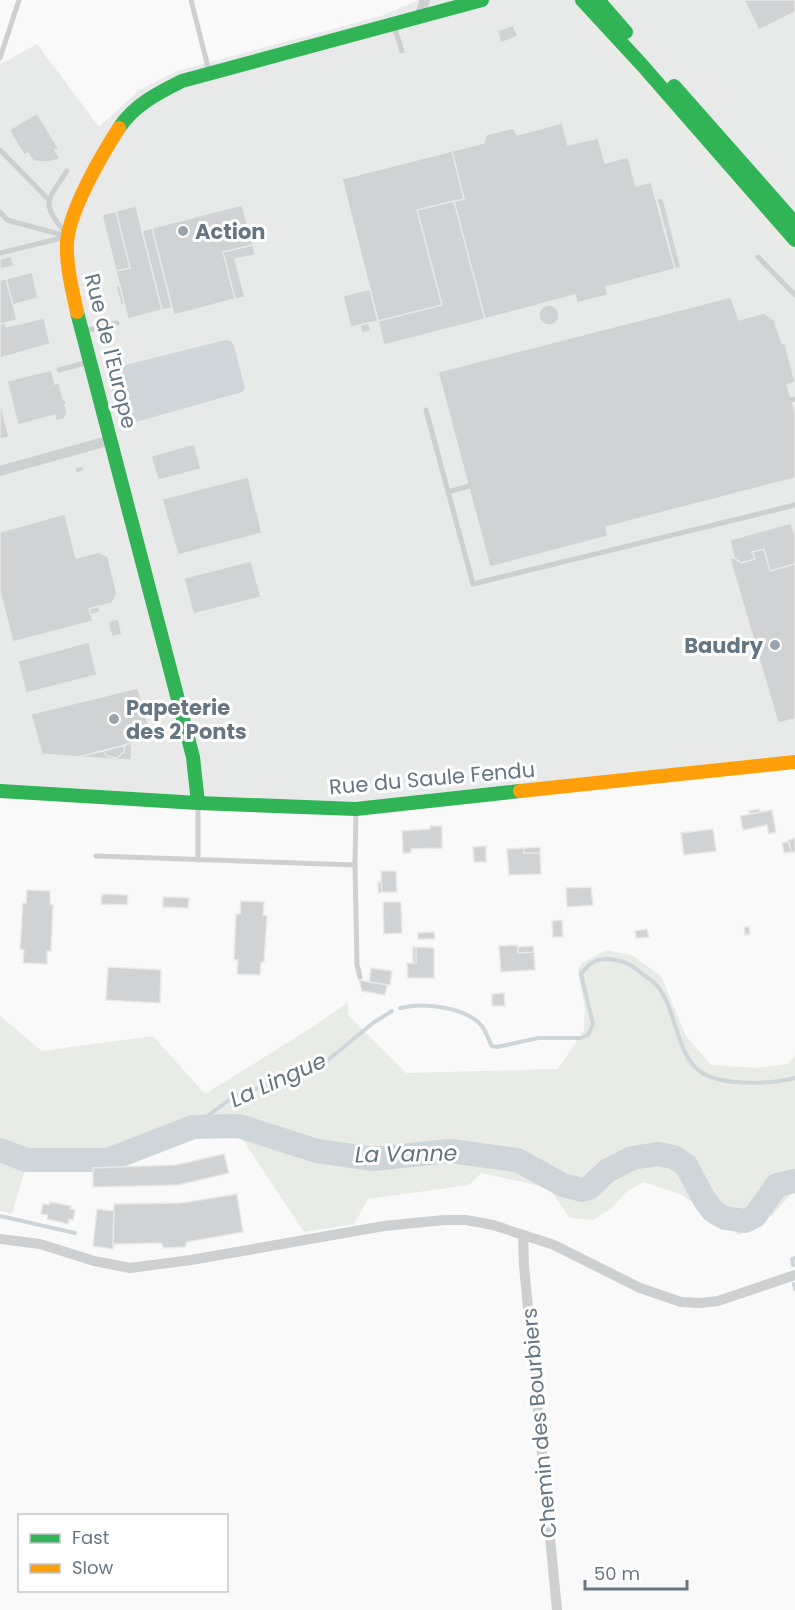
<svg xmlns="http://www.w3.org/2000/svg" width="795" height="1610" font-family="Poppins,sans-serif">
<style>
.built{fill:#e8e9e9}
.green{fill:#e8ebe6}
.water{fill:#ced6d9}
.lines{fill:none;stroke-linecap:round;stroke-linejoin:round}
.stream{stroke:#ced6d9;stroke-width:4}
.river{stroke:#ced6d9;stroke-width:24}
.building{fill:#d0d2d3;stroke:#e8e8e8;stroke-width:1.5}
.lane{stroke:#cecfd0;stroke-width:5}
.street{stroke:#cecfd0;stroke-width:10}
.fast{stroke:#30b455;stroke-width:14}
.slow{stroke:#ff9f0a;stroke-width:14}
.poi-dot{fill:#99a4ac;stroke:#fff;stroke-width:2}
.labels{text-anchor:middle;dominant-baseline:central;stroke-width:6;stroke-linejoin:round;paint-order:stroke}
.poi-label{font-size:21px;font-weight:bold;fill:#657683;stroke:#fff;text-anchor:start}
.street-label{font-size:21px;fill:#657683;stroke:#fff}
.water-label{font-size:22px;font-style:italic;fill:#60757c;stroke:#fff}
</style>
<rect width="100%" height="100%" fill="#f9f9f9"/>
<path class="built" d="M419,0H795V767L471,804L0,795V64L37,44L99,127L139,90L177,71L381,16Z"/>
<path class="green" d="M566,0L576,2L795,244V263L589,30Z
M607,950L632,955L661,976L686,1036L711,1065L757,1068L788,1064L795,1055V1189L773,1215L739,1235L682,1195L644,1182L627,1191L613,1207L593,1220L570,1218L549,1188L481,1173L469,1185L368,1199L354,1224L304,1232L239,1134H195L108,1166H26L12,1214L0,1211V1016L42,1051L153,1036L205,1094L317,1024L348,1002V1015L406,1073L558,1069L584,1030L585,1010L578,970L582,963Z"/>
<path class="water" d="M226,340L231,341L234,346L245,388L242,392L132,423H123L120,420L108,378L114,368Z"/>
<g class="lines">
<path class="stream" d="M400,1008C422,1002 465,1007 481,1025C486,1030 488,1040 492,1046L497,1047L538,1038H581L588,1035L593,1024L581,974C591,960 600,957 616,960C627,962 632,966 640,972C646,977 654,981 658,987C676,1010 676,1050 697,1069C716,1087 771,1084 795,1078
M193,1127L233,1097L323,1064L373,1023L392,1011
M0,1216L75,1233
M793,1265L792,1259L795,1258
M794,1284L795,1289"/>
<path class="river" d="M0,1150L26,1160H108L193,1127L239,1126L317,1151L373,1159L450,1151L517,1160L563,1185L582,1190L589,1188L607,1171L632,1158L658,1154L673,1157L686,1165L704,1199L713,1211L725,1218L745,1221L755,1216L777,1185L795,1181"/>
</g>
<path class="building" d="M744,0H795V12L759,30Z
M513,25L518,36L501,43L497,31Z
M37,113L59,149L55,150L60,159L48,162L33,161L28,153L24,155L9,130Z
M562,123L568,145L598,138L605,163L628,157L636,186L651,182L675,269L606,287L608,295L577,303L575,295L485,319L454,201L464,199L452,151L484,143L486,135L513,128L517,135Z
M452,151L464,199L417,210L442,305L378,321L342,179Z
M663,198L681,268L675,269L657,199Z
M454,201L485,319L384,345L378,321L442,305L417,210Z
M242,205L253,245L223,252L235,299L174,315L152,228Z
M136,206L162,310L128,319L116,271L130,268L116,211Z
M116,211L130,268L116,271L102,215Z
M152,228L172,308L162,310L142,231Z
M253,245L255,255L235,259L245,297L235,299L223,252Z
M11,256L14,266L0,269V259Z
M32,272L38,298L13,305L6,279Z
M6,279L17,320L0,324V280Z
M120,285L124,304L121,305L116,286Z
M370,289L378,321L351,327L343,296Z
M731,297L739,320L764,313L777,322L775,323L782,343L785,344L795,382L787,385L795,412V478L606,527L608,536L490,567L438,372Z
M539 315a10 10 0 1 1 20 0a10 10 0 1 1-20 0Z
M44,318L50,344L0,358V324L5,323L6,327Z
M369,323L371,331L362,333L360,325Z
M51,370L55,384L59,383L63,399L67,402L65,405L67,414L64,419L56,421L55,415L18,425L7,381Z
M0,402L9,437L0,439Z
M194,444L201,469L158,480L151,456Z
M83,465L84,471L76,473L75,468Z
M248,477L262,533L178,555L162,499Z
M65,514L76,558L99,552L108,557L117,594L112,603L89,609L93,621L13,642L0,592V532Z
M791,523L795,536V564L770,571L764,549L752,552L755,559L741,563L734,558L730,540Z
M764,549L770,571L795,564V719L778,723L730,559L734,558L741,563L755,559L752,552Z
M251,561L261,597L193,614L184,578Z
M98,606L100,612L91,615L89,609Z
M118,618L122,634L112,637L108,622Z
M89,642L97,675L26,693L18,661Z
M138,688L152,738L78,757L42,754L31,714Z
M132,743L131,760L78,757L103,751L107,756L117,758L124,752L125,745Z
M125,745L124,752L117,758L107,756L103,751Z
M759,809L760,812L750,814L749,811Z
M772,810L776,832L769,834L767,825L743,830L740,816Z
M430,826H442V848L411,849V853H403L402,831L430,829Z
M713,829L716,851L684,855L681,833Z
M795,838V852H791L788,840Z
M789,841L791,852L784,853L782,843Z
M486,846V862H474L473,847Z
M540,847V853H524V848Z
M524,848V853H540L541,874L509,875L507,849Z
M381,871H396L397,892H382Z
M378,882H381L382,892L378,893Z
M591,887L593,905L567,907L566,888Z
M27,890L50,891V904L53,905L51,951H47V964L23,963L24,950L20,949L23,903H26Z
M102,894L128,895L127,905L101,904Z
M163,897L189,898L188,908L163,907Z
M241,901L264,902L263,915L267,916L264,962H261L260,975L237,974L238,960H234L236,914H240Z
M383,902H401L402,933L384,934Z
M562,920L563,937H553L552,921Z
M744,927H749L750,934L745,935Z
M647,929L649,937L636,938L635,931Z
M434,932L435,939H418V933Z
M517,945L518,953L534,952L535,970L501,972L499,946Z
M533,946L534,952L518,953V947Z
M413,947H416V963H413Z
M416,947L434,948V978H408L407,963H416Z
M108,967L161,970L160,1003L106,1000Z
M371,968L392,971L390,985L369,982Z
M359,980L387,985L385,995L362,991Z
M504,993L505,1006H492V994Z
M224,1154L229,1173L178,1185L93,1187V1168L176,1165Z
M237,1194L243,1232L187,1242L185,1247L164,1248L161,1243L113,1244L114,1204L181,1203Z
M50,1202L71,1206L70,1209L75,1210L73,1220L69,1219L68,1224L47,1219L48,1215L41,1214L43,1204L49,1205Z
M97,1209L114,1211L113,1249L93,1246Z"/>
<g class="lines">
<path class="lane" d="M191,0L209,71
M394,26L402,51
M0,58L19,0
M0,150L48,199
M0,212L7,220L66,236
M67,235C41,202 45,204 67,171
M0,253L66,237
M758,257L795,295
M84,331L117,323
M59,370L89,362
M791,400L795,399
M426,410L473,584L795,505
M448,492L469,486
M356,811L355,865L357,965L360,977
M96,856L355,865
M198,860V804"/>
<path class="street" d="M419,17L425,0
M0,471L111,440
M523,1235L524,1266L557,1610
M0,1239L40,1244L94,1261L130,1268L191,1260L384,1226L444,1220H466L493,1225L554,1245L640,1288L681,1302L700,1303L718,1301L795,1275"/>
<path class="fast" d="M582,0L642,65L795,240
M598,0L626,32
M674,86L795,223
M119,128C134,105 158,93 182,81L482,0
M77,312L193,757L198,803
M0,791L198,803L356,809L520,791"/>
<path class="slow" d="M77,312C72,289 66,266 67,242C70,209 101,156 119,128
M520,791L795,762"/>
</g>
<g class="poi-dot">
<circle cx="183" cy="231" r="6"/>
<circle cx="775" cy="645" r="6"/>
<circle cx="114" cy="719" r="6"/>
</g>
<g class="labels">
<g class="poi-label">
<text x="195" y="231">Action</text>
<text x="763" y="645" text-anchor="end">Baudry</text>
<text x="126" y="707">Papeterie<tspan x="126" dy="24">des 2 Ponts</tspan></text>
</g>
<g class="street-label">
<text transform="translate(111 351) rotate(76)">Rue de l'Europe</text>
<text transform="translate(432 778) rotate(-5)">Rue du Saule Fendu</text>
<text transform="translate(539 1423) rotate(-95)">Chemin des Bourbiers</text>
</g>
<g class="water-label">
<text transform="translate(278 1080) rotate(-24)">La Lingue</text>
<text transform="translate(406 1154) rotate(-1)">La Vanne</text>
</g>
</g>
<rect x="18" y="1514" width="210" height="78" fill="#ffffff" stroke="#c1c8cd" stroke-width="1.5"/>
<rect x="30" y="1534" width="30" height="9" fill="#30b455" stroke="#c1c8cd" stroke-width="1.5"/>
<text x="72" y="1544" font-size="18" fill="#657683">Fast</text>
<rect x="30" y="1564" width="30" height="9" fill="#ff9f0a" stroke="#c1c8cd" stroke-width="1.5"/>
<text x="72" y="1574" font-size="18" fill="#657683">Slow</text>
<path d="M585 1580v9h102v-9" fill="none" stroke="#657683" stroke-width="3"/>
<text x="594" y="1580" font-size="18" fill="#657683" stroke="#ffffff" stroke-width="4.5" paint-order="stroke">50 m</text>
</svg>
